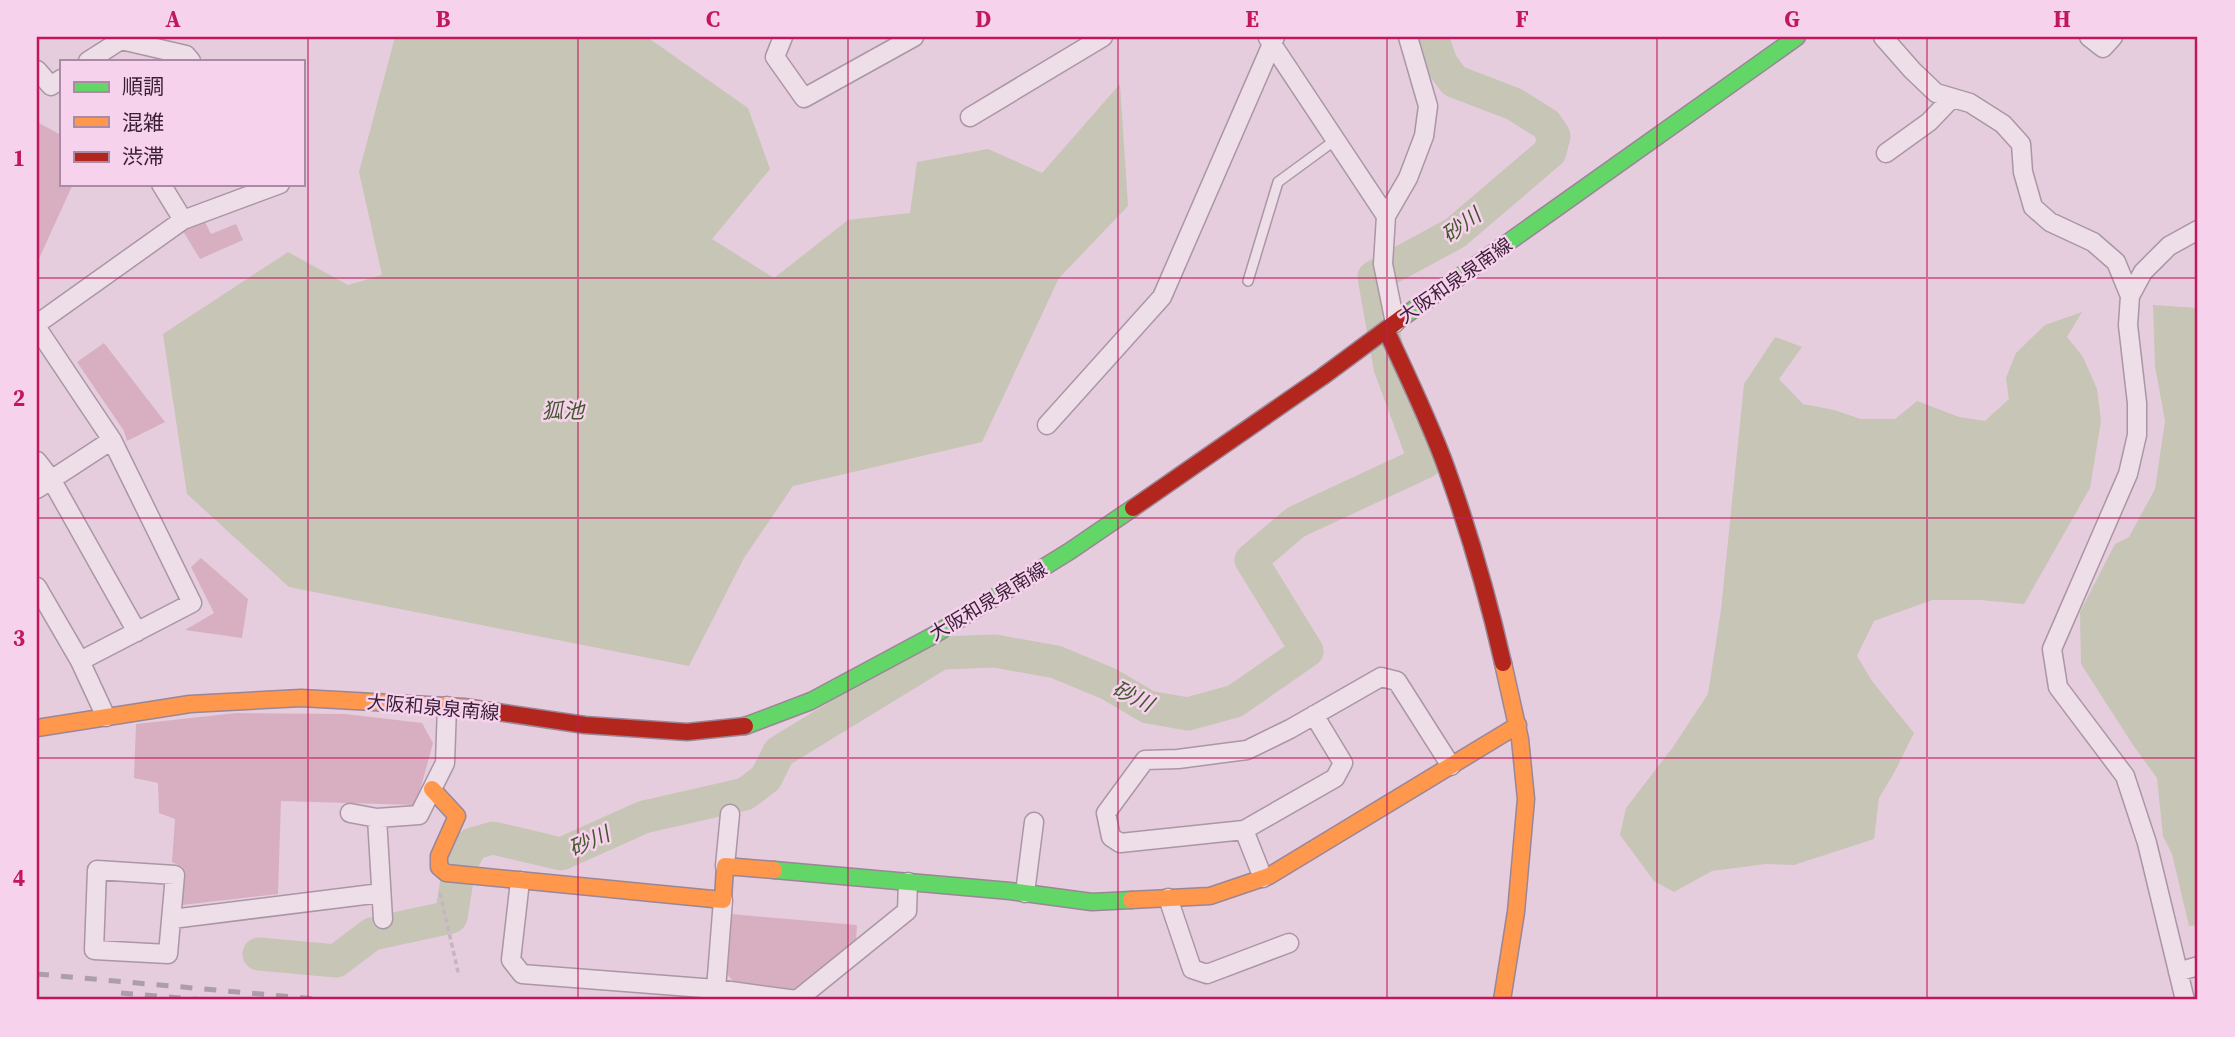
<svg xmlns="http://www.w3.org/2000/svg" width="2235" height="1037" font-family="'Source Serif 4','Noto Sans JP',serif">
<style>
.green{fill:#d8afc0}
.water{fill:#c7c5b6}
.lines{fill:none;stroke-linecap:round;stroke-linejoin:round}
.river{stroke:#c7c5b6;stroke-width:33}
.lane-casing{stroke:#aa96a6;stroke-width:12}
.street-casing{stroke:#aa96a6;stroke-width:21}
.fast-casing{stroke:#9a8696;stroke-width:19}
.slow-casing{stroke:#9a8696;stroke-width:19}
.jam-casing{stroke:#9a8696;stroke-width:19}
.path{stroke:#c5b5c2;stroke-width:3.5;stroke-dasharray:5 3.5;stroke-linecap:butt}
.lane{stroke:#eddee8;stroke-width:9}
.street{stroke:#eddee8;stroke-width:18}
.fast{stroke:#63d668;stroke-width:16}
.slow{stroke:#ff974d;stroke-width:16}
.jam{stroke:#b3261e;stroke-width:16}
.rail{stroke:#ac9ea9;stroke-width:5;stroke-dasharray:12 12;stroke-linecap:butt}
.grid{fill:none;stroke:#c2185b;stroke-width:2;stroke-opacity:0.55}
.labels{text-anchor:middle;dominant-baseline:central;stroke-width:5;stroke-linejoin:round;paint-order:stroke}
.street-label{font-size:19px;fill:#391e37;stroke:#f6d2ec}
.water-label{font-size:21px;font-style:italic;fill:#43592d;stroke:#f6d2ec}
.neatline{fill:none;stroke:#c2185b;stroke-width:2.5}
.grid-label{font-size:23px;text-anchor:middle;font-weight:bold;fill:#c2185b}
</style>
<rect width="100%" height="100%" fill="#e5cdde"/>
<path class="green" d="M37,122L61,135V184H73L37,263Z
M205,222L211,234L236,224L243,240L200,259L183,231Z
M104,343L165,422L127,441L124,431L77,362Z
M201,558L248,599L242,638L185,630L214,613L191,567Z
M236,713L346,714L422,723L433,743L416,805L281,801L278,894L182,905L183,867L172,862L175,819L159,813L158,783L134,778L136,724Z
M731,914L857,925L856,941L794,989L734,982L727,974Z"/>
<path class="water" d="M395,37H647L748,108L770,169L712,239L774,278L848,220L910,213L917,162L988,149L1042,173L1120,84L1128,206L1059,278L982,442L793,486L744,558L689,666L289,587L187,494L163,334L288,252L348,285L382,275L359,172Z
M2153,305L2198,308V925L2189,926L2172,854L2163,836L2157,778L2133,745L2081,664L2080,612L2115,544L2129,537L2155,489L2165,421L2155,366Z
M2082,312L2067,337L2083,357L2097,389L2101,421L2090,488L2024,604L1980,600H1932L1874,621L1857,656L1872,681L1914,733L1894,773L1879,798L1874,839L1794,865L1766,864L1712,871L1674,892L1654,881L1620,835L1626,808L1673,747L1708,694L1721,610L1744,384L1775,337L1802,347L1779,379L1803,404L1834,410L1861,419H1895L1917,401L1959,417L1985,421L2009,399L2006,378L2016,353L2045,325Z"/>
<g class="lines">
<path class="river" d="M259,954L336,961L372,934L451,917L459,868L472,844L493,838L561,854L644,817L745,794L766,778L779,752L941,653L995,651L1056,662L1109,684L1148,707L1188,714L1235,701L1307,651L1251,560L1296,522L1425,462L1390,367L1374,277L1455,233L1550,152L1554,136L1546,124L1514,104L1454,81L1441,63L1432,37"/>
<defs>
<path id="lane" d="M1248,281L1278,182L1334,141"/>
<path id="street" d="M783,37L775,57L804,98L914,37
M1883,37L1912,70L1936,93L1970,103L2003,124L2021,144L2023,172L2033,207L2050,222L2093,242L2116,262L2130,296
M2089,37L2103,48L2113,37
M1268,38L1386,216
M88,61L121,40L186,55L191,61
M37,70L51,86L61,79
M970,117L1103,37
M1886,153L1929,122L1952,98
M161,184L183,220
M1395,323L1383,264L1386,216L1408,178L1424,136L1428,106L1408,37
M37,324L183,220L280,184
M37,328L112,440L192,603L80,661
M1047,425L1162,297L1275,37
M37,461L51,479L137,632
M37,489L112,440
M37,587L80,661L106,717
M1314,715L1343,763L1335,778L1244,830L1120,843L1111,837L1106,813L1145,760L1178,759L1247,750L1290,729L1381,677L1397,681L1451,766
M350,813L377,818L419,815L445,763L447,706
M377,818L383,919
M1244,830L1263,878
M725,866L730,814
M97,870L175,875L168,954L94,950Z
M520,881L511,960L522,974L716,989
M1025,893L1034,822
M1168,898L1192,969L1207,974L1289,943
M723,900L716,989L797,1000L907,911L908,882
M172,919L381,893
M2178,972L2198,966
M2185,1000L2147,843L2125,776L2058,687L2052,649L2128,474L2137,435V403L2128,325L2130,296L2143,272L2169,246L2198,230"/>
<path id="fast" d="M1403,317L1797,37
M745,726L811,701L934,635L1070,551L1133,508
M774,870L1010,891L1092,902L1131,900"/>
<path id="slow" d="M37,728L190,704L301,698L464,707L491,711
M432,789L457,816L439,856V867L446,873L723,900L725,866L774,870
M1131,900L1210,896L1269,876L1518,725
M1502,1000L1516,912L1526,799L1520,739L1503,663"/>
<path id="jam" d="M1386,330C1407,375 1429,420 1446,467C1469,531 1488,597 1503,663
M1133,508L1322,377L1403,317
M491,711L585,725L687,732L745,726"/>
</defs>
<use href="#lane" class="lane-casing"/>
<use href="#street" class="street-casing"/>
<use href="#fast" class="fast-casing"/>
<use href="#slow" class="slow-casing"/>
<use href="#jam" class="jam-casing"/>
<path class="path" d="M440,893L459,976"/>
<use href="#lane" class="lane"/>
<use href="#street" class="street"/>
<use href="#fast" class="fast"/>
<use href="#slow" class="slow"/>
<use href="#jam" class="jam"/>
<path class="rail" d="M37,974L327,1000
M121,993L204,1000"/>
</g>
<path class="grid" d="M308,37V1000M578,37V1000M848,37V1000M1118,37V1000M1387,37V1000M1657,37V1000M1927,37V1000M37,278H2198M37,518H2198M37,758H2198"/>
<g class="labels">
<g class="street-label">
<text transform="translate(1455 280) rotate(-35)">大阪和泉泉南線</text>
<text transform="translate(988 601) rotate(-31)">大阪和泉泉南線</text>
<text transform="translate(433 707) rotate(5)">大阪和泉泉南線</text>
</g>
<g class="water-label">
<text transform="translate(1461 225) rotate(-36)">砂川</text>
<text x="563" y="410">狐池</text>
<text transform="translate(1133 696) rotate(26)">砂川</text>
<text transform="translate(589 841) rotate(-24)">砂川</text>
</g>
</g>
<rect width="2235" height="1037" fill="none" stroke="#f6d2ec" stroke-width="77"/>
<rect x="60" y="60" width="245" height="126" fill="#f6d2ec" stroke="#aa8aa4" stroke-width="2"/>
<rect x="74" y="82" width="35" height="10" fill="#63d668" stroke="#aa8aa4" stroke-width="2"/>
<text x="122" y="94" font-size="21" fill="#391e37">順調</text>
<rect x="74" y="117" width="35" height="10" fill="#ff974d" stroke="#aa8aa4" stroke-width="2"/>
<text x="122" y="130" font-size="21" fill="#391e37">混雑</text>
<rect x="74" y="152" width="35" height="10" fill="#b3261e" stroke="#aa8aa4" stroke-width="2"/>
<text x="122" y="164" font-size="21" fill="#391e37">渋滞</text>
<rect x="38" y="38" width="2158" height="960" class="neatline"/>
<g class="grid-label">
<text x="173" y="27">A</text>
<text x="443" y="27">B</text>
<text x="713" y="27">C</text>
<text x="983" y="27">D</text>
<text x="1252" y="27">E</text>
<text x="1522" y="27">F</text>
<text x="1792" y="27">G</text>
<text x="2062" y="27">H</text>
<text x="19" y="166">1</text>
<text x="19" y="406">2</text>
<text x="19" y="646">3</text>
<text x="19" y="886">4</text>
</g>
</svg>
